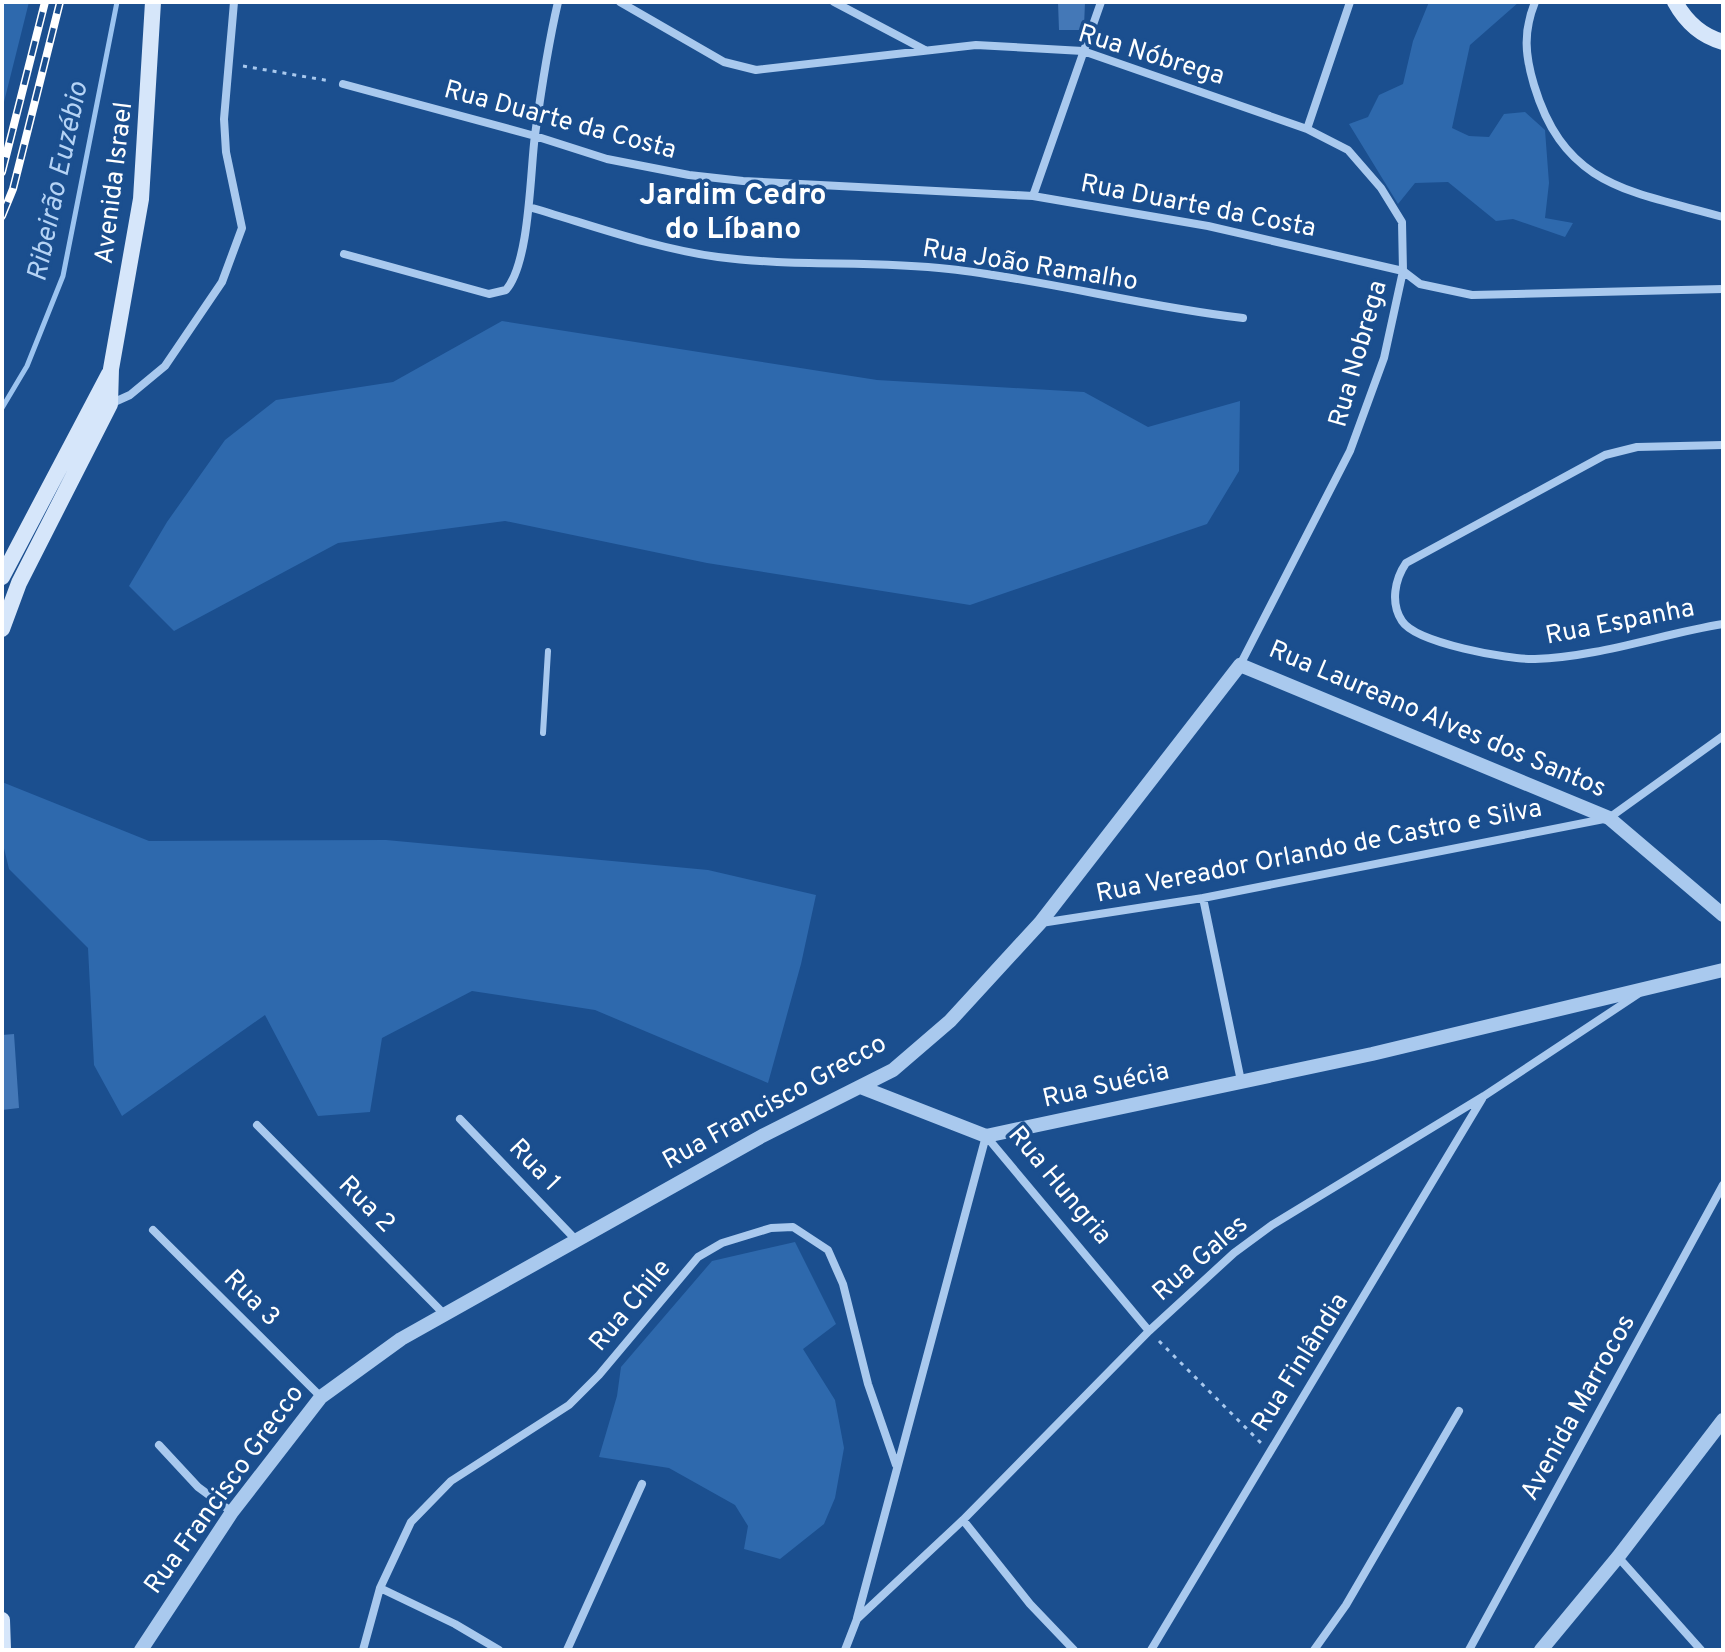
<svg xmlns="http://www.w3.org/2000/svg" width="1725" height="1652" font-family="Overpass,sans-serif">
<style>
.green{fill:#2e69ad}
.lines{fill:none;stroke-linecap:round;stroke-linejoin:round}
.stream{stroke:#9cc4f0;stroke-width:5}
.building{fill:#4478b7}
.path{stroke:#a9c9ee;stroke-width:3;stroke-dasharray:4 6;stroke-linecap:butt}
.service{stroke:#a9c9ee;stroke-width:6}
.minor{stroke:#a9c9ee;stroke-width:8}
.tertiary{stroke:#a9c9ee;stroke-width:14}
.secondary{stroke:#d6e6fa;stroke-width:16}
.rail-casing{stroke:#fff;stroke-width:8}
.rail{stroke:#1b4f8f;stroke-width:5;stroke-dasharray:15;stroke-linecap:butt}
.labels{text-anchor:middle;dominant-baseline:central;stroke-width:7;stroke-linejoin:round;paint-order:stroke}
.street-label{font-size:26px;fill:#fff;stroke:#1b4f8f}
.water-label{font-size:28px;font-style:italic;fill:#b5d3f5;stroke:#1b4f8f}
.quarter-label{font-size:30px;font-weight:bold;fill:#fff;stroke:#1b4f8f}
</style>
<rect width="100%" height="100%" fill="#1b4f8f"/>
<path class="green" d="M2,2H29L2,110Z
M1429,2H1519L1470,45L1452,128L1469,136L1489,137L1504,114L1525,112L1545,130L1549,183L1545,218L1573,223L1565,237L1513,219L1496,221L1448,182L1415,183L1398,204L1349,124L1368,117L1379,95L1403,84L1413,41Z
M502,321L877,380L1084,392L1148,427L1240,401L1239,471L1207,524L970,605L707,563L505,521L338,543L174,631L129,586L167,522L225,440L276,400L393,382Z
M2,782L149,841L386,840L708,870L816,895L801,964L768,1083L595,1010L472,991L382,1038L370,1112L318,1116L265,1015L122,1116L94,1065L88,948L9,869L2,840Z
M795,1242L836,1324L803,1349L835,1400L844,1448L835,1498L824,1524L780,1559L744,1549L748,1526L735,1505L669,1468L599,1457L617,1396L621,1367L712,1261Z"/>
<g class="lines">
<path class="stream" d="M2,408L27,366L63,276L117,2"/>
</g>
<path class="building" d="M1058,2H1085L1084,27L1081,30H1059Z
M14,1034L19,1108L2,1110V1035Z"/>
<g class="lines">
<path class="path" d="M243,66L330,81
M1159,1341L1261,1443"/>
<path class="service" d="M543,733L548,651"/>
<path class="minor" d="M620,2L724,62L756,70L976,45L1083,51L1307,129L1348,150L1381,188L1402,222L1403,271L1384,358L1350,451L1240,665
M834,2L925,50
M1535,2C1523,32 1525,55 1534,85C1565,188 1631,191 1723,217
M343,84L535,136L607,159L689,175L743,181L1033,196L1208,226L1403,271L1420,284L1472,295L1723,289
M1307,129L1350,2
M1033,196L1101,2
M529,207C591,225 653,248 718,257C794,267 872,260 949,269C1048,280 1144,307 1243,318
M344,254L489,294L506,290C530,262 530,172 535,135C541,91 548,45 558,2
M110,404L130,395L165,366L222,282L242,228L226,152L224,119L234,2
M1723,445L1637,447L1605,455L1406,563C1395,579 1390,603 1402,621C1416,643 1509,660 1535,659C1599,657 1661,634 1723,624
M1203,898L1241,1081
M1041,923L1203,898L1609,818L1723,736
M460,1119L577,1241
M257,1125L445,1315
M986,1136L1149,1331
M153,1230L321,1397
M159,1445L198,1487L232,1512
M963,1520L1030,1604L1074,1650
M1618,1557L1701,1650
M380,1588L455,1624L499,1650
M857,1618L986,1136
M363,1650L380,1588L411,1522L451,1481L569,1405L599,1375L698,1257L722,1243L771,1228L793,1227L828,1250L843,1284L868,1384L896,1465
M567,1650L642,1484
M845,1650L857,1619L963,1520L1149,1331L1234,1253L1272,1225L1484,1096L1638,994
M1151,1650L1482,1099
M1314,1650L1346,1605L1459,1411
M1469,1650L1723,1185"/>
<path class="tertiary" d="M863,1088L986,1136L1372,1054L1723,970
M141,1650L232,1512L321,1397L401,1339L762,1136L893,1070L950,1021L1040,923L1240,665L1609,818L1723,915
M1541,1650L1618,1557L1723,1420"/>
<path class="secondary" d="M1675,2C1686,22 1701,36 1723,42
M2,577L109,374
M2,629L19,583L110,404L111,369L141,199L153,2
M2,1620L3,1650"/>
<defs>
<path id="rail" d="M2,172L45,2
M2,216L13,189L60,2"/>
</defs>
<use href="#rail" class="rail-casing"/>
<use href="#rail" class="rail"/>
</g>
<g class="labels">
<g class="street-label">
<text transform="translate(1151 56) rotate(17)">Rua Nóbrega</text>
<text transform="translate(560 121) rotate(15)">Rua Duarte da Costa</text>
<text transform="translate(115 183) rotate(-83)">Avenida Israel</text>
<text transform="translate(1198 207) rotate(11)">Rua Duarte da Costa</text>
<text transform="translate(1030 266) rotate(9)">Rua João Ramalho</text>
<text transform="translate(1359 354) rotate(-74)">Rua Nobrega</text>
<text transform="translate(1620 623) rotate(-11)">Rua Espanha</text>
<text transform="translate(1437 720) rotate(23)">Rua Laureano Alves dos Santos</text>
<text transform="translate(1319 852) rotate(-11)">Rua Vereador Orlando de Castro e Silva</text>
<text transform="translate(1106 1086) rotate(-13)">Rua Suécia</text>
<text transform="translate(775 1103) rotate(-29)">Rua Francisco Grecco</text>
<text transform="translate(534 1166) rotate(46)">Rua 1</text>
<text transform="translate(1059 1186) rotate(50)">Rua Hungria</text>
<text transform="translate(366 1205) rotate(45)">Rua 2</text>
<text transform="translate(1201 1259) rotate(-41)">Rua Gales</text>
<text transform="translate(251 1299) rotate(45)">Rua 3</text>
<text transform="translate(631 1306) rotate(-50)">Rua Chile</text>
<text transform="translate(1301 1363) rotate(-58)">Rua Finlândia</text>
<text transform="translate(1579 1408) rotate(-61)">Avenida Marrocos</text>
<text transform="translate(225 1490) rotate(-54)">Rua Francisco Grecco</text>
</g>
<g class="water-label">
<text transform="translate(59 182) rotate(-78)">Ribeirão Euzébio</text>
</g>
<g class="quarter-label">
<text x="733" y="196">Jardim Cedro<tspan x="733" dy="34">do Líbano</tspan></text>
</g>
</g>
<rect width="1725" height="1652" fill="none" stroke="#ffffff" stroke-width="8"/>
</svg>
